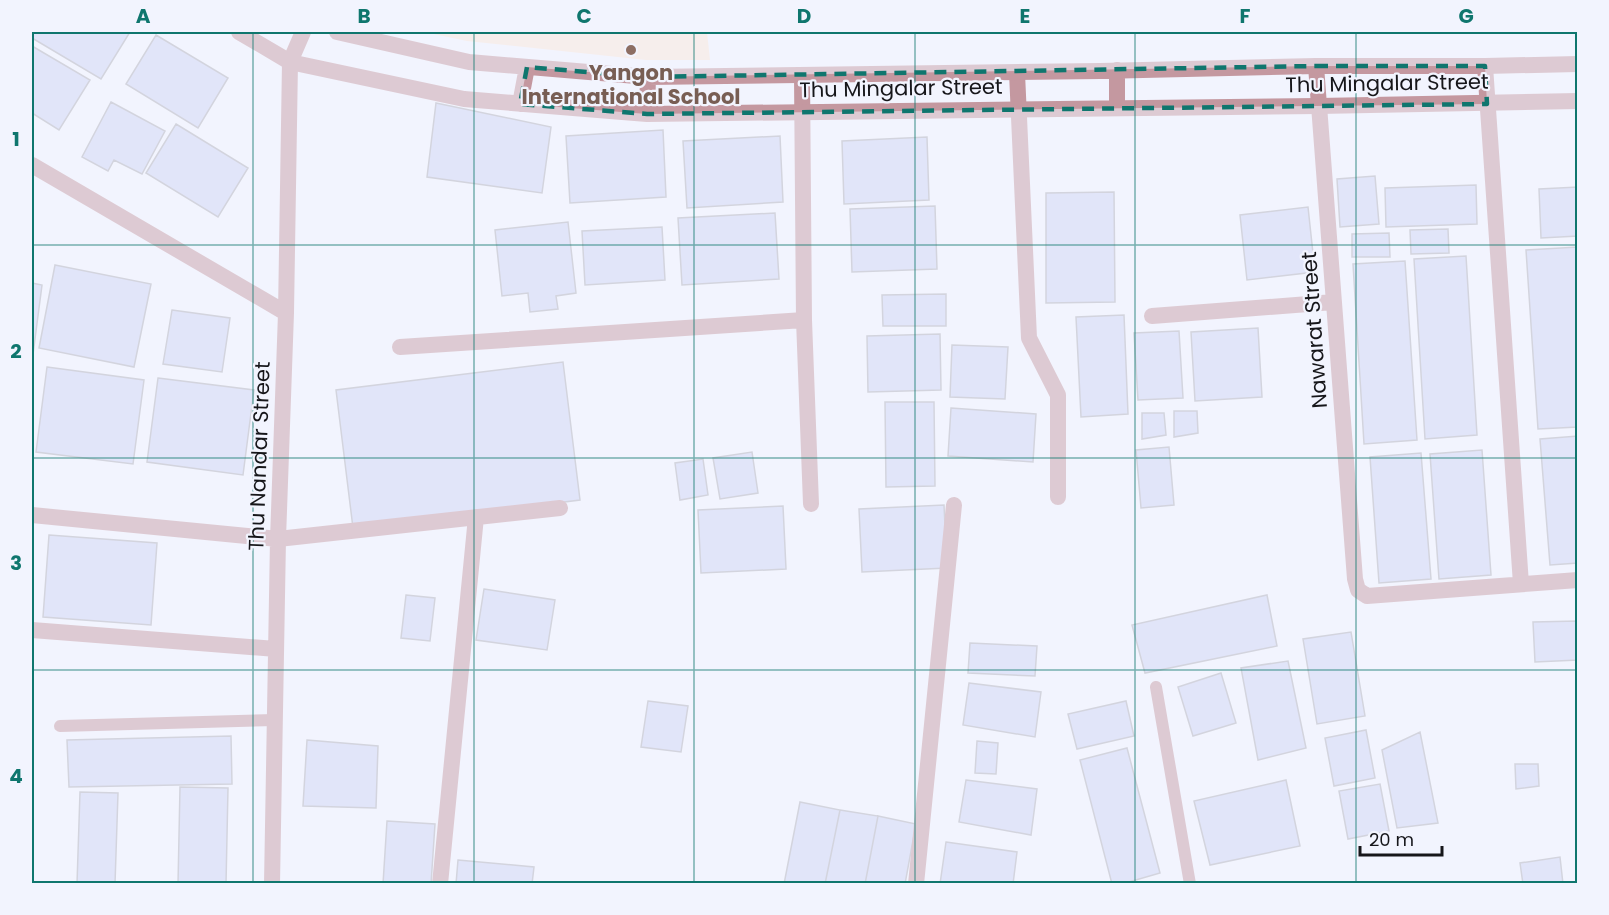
<svg xmlns="http://www.w3.org/2000/svg" width="1609" height="915" font-family="Poppins,sans-serif">
<style>
.education{fill:#fbe6d8}
.building{fill:#cdd2f4;stroke:#adaeb8;stroke-width:1.5}
.lines{fill:none;stroke-linecap:round;stroke-linejoin:round}
.service{stroke:#c498a0;stroke-width:12}
.minor{stroke:#c498a0;stroke-width:16}
.tertiary{stroke:#c498a0;stroke-width:16}
.marked{fill:none;stroke:#0f766e;stroke-width:4.5;stroke-dasharray:12 8;stroke-linejoin:round}
.grid{fill:none;stroke:#0f766e;stroke-width:1.5;stroke-opacity:0.55}
.education-dot{fill:#8d6e63;stroke:#f2f4fe;stroke-width:2}
.labels{text-anchor:middle;dominant-baseline:central;stroke-width:4.5;stroke-linejoin:round;paint-order:stroke}
.education-label{font-size:21px;font-weight:bold;fill:#785e54;stroke:#f2f4fe}
.street-label{font-size:21px;fill:#16161a;stroke:#f2f4fe}
.neatline{fill:none;stroke:#0f766e;stroke-width:2}
.grid-label{font-size:20px;text-anchor:middle;font-weight:bold;fill:#0f766e}
</style>
<rect width="100%" height="100%" fill="#f2f4fe"/>
<path class="education" d="M424,32H707L710,60H646L467,41Z"/>
<path class="building" d="M32,32H130L101,79L32,38Z
M156,35L228,78L198,128L126,84Z
M32,46L90,80L59,130L32,113Z
M111,102L165,131L142,174L114,160L108,171L82,157Z
M436,103L551,127L542,193L427,177Z
M176,124L248,168L218,217L146,173Z
M663,130L666,197L570,203L566,136Z
M780,136L783,202L687,208L683,141Z
M927,137L929,200L844,204L842,141Z
M1375,176L1379,224L1340,227L1337,179Z
M1476,185L1477,224L1386,227L1385,188Z
M1578,187V236L1541,238L1539,189Z
M1114,192L1115,302L1046,303V193Z
M935,206L937,269L852,272L850,209Z
M1308,207L1315,272L1247,280L1240,215Z
M775,213L779,279L682,285L678,218Z
M568,222L576,293L556,296L558,309L530,312L528,293L502,296L495,230Z
M662,227L665,280L585,285L582,231Z
M1448,229L1449,253L1411,254L1410,230Z
M1389,233L1390,257H1352V234Z
M1578,247V427L1538,429L1526,250Z
M1466,256L1477,435L1425,439L1414,259Z
M1405,261L1417,440L1364,444L1353,264Z
M55,265L151,284L134,367L39,348Z
M32,283L42,285L32,362Z
M946,294V326H883L882,295Z
M172,310L230,318L222,372L163,364Z
M1124,315L1128,414L1081,417L1076,317Z
M1258,328L1262,397L1195,401L1191,332Z
M1179,331L1183,398L1138,400L1134,333Z
M940,334L941,390L868,392L867,336Z
M952,345L1008,347L1005,399L950,397Z
M563,362L580,500L353,528L336,390Z
M47,367L144,380L133,464L36,452Z
M158,378L254,390L243,475L147,462Z
M885,402H934L935,486L886,487Z
M951,408L1036,414L1033,462L948,456Z
M1174,411H1197L1198,433L1174,437Z
M1142,413H1164L1166,435L1142,439Z
M1578,436V563L1550,565L1540,439Z
M1169,447L1174,505L1141,508L1136,450Z
M1482,450L1491,575L1439,579L1430,454Z
M752,452L758,493L720,499L713,458Z
M1421,453L1431,579L1379,583L1370,457Z
M703,459L708,495L680,500L675,463Z
M944,505L947,568L862,572L859,509Z
M783,506L786,569L701,573L698,510Z
M49,535L157,543L151,625L43,617Z
M484,589L555,600L547,650L476,640Z
M406,595L435,598L430,641L401,638Z
M1267,595L1277,646L1145,673L1132,625Z
M1578,621V660L1535,662L1533,622Z
M1351,632L1365,716L1317,724L1303,639Z
M970,643L1037,646L1035,676L968,673Z
M1288,661L1306,748L1258,760L1241,668Z
M1221,673L1236,723L1193,736L1178,687Z
M969,683L1041,692L1035,737L963,725Z
M648,701L688,706L681,752L641,747Z
M1126,701L1134,736L1077,749L1068,714Z
M1366,730L1375,778L1334,786L1325,738Z
M1420,732L1438,823L1397,828L1382,750Z
M231,736L232,784L69,787L67,740Z
M307,740L378,746L376,808L303,806Z
M977,741L998,743L996,774L975,773Z
M1127,748L1160,873L1122,884H1112L1080,760Z
M1515,764H1538L1539,786L1516,789Z
M966,780L1037,789L1031,835L959,822Z
M1286,780L1300,846L1210,865L1194,801Z
M1380,784L1389,831L1348,839L1339,791Z
M180,787L228,788L226,884H178Z
M80,792L118,793L115,884H77Z
M800,802L840,810L825,884H784Z
M840,810L878,816L865,884H825Z
M878,816L916,824L905,884H865Z
M387,821L435,824L431,884H383Z
M946,842L1017,852L1013,884H940Z
M1560,857L1563,884H1523L1520,863Z
M458,860L534,867L532,884H456Z"/>
<g class="lines">
<path class="service" d="M1156,687L1190,884
M60,726L275,720"/>
<path class="minor" d="M1316,66L1355,579L1358,590L1367,596L1578,580
M1485,66L1521,584
M1017,73L1029,338L1058,395V497
M802,75L804,320L811,504
M32,165L286,313
M1152,316L1334,302
M400,347L804,320
M32,515L278,539L560,508
M32,630L276,649
M272,884L278,539L286,313L290,62L303,32
M440,884L476,517
M916,884L954,505"/>
<path class="tertiary" d="M239,32L290,62L464,99L647,114L1319,106L1578,101
M337,32L469,62L648,77L1100,71L1316,66H1485L1578,64
M520,104L527,67
M1117,108V70
M647,114L648,77"/>
</g>
<path d="M0 0H1609V915H0ZM1316,66H1485L1487,104L647,114L520,104L527,67L648,77Z" fill="#f2f4fe" fill-opacity=".55" fill-rule="evenodd"/>
<path class="marked" d="M1316,66H1485L1487,104L647,114L520,104L527,67L648,77Z"/>
<path class="grid" d="M253,32V884M474,32V884M694,32V884M915,32V884M1135,32V884M1356,32V884M32,245H1578M32,458H1578M32,670H1578"/>
<circle class="education-dot" cx="631" cy="50" r="6"/>
<g class="labels">
<g class="education-label">
<text x="631" y="72">Yangon<tspan x="631" dy="24">International School</tspan></text>
</g>
<g class="street-label">
<text transform="translate(1387 83) rotate(-1)">Thu Mingalar Street</text>
<text transform="translate(901 88) rotate(-1)">Thu Mingalar Street</text>
<text transform="translate(1314 330) rotate(-94)">Nawarat Street</text>
<text transform="translate(259 456) rotate(-88)">Thu Nandar Street</text>
</g>
</g>
<rect width="1609" height="915" fill="none" stroke="#f2f4fe" stroke-width="66"/>
<path d="M1360 846v9h82v-9" fill="none" stroke="#16161a" stroke-width="3"/>
<text x="1369" y="846" font-size="18" fill="#16161a" stroke="#f2f4fe" stroke-width="4.5" paint-order="stroke">20 m</text>
<rect x="33" y="33" width="1543" height="849" class="neatline"/>
<g class="grid-label">
<text x="143" y="23">A</text>
<text x="364" y="23">B</text>
<text x="584" y="23">C</text>
<text x="804" y="23">D</text>
<text x="1025" y="23">E</text>
<text x="1245" y="23">F</text>
<text x="1466" y="23">G</text>
<text x="16" y="146">1</text>
<text x="16" y="358">2</text>
<text x="16" y="570">3</text>
<text x="16" y="783">4</text>
</g>
</svg>
